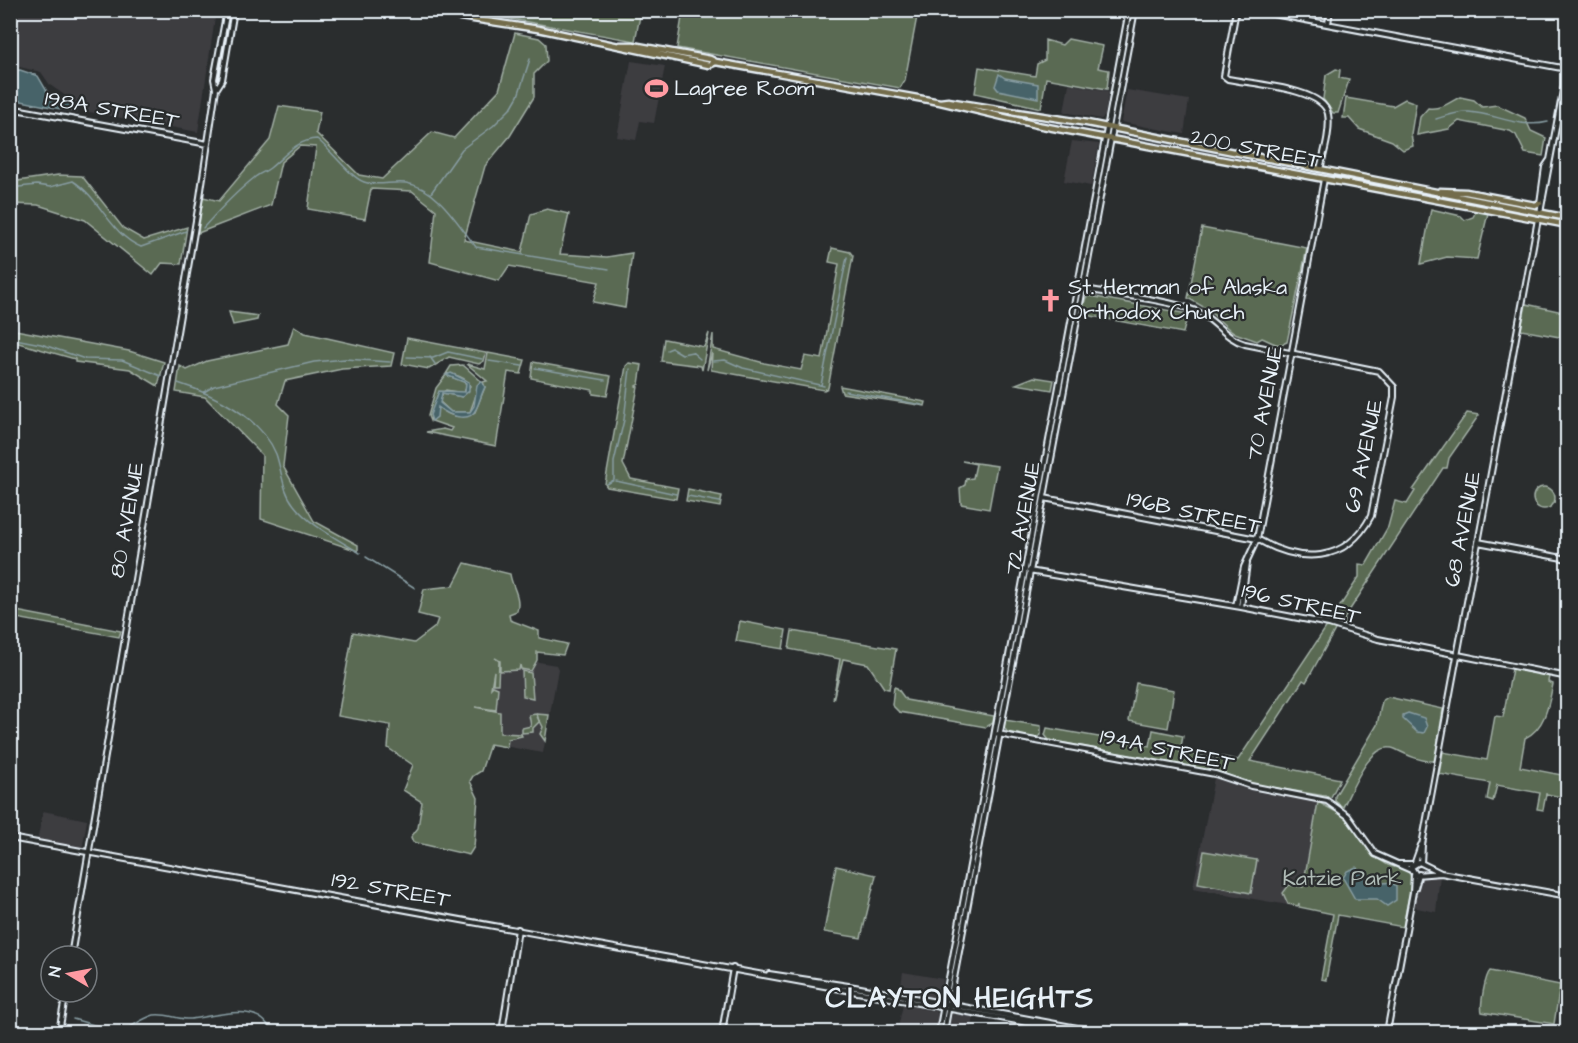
<svg xmlns="http://www.w3.org/2000/svg" width="1578" height="1043" font-family="'Architects Daughter',sans-serif">
<style>
.built{fill:#3d3c41}
.green{fill:#5a6a52;stroke:#a1aea5;stroke-width:1.5}
.water{fill:#466469;stroke:#879ca2;stroke-width:1.5}
.lines{fill:none;stroke-linecap:round;stroke-linejoin:round}
.stream{stroke:#879ca2;stroke-width:1.5}
.secondary-casing{stroke:#e8f1f8;stroke-width:8}
.primary-casing{stroke:#e8f1f8;stroke-width:9}
.secondary{stroke:#2a2d2e;stroke-width:4}
.primary{stroke:#736c4b;stroke-width:4.5}
.labels{text-anchor:middle;dominant-baseline:central;stroke-width:4.5;stroke-linejoin:round;paint-order:stroke}
.poi-label{font-size:22px;fill:#e8f1f8;stroke:#2a2d2e;text-anchor:start}
.street-label{font-size:22px;fill:#e8f1f8;stroke:#2a2d2e}
.park-label{font-size:22px;fill:#afbbb6;stroke:#2a2d2e}
.district-label{font-size:28px;font-weight:bold;letter-spacing:1.5px;fill:#e8f1f8;stroke:#2a2d2e}
</style>
<rect width="100%" height="100%" fill="#2a2d2e"/>
<filter id="ink" filterUnits="userSpaceOnUse"><feTurbulence type="fractalNoise" baseFrequency=".0167" numOctaves="2"/><feDisplacementMap in="SourceGraphic" scale="12" xChannelSelector="R" yChannelSelector="G"/><feConvolveMatrix kernelMatrix="1 2 1 2 8 2 1 2 1" color-interpolation-filters="sRGB"/></filter>
<g filter="url(#ink)">
<path class="built" d="M16,11H216L198,132L89,112L50,85L41,72L11,65V38Z
M631,61L665,66L654,123L640,121L636,140L617,137Z
M1069,84L1109,91L1105,116L1101,119L1064,112Z
M1127,90L1189,100L1184,134L1121,122Z
M1072,141L1099,144L1091,186L1064,181Z
M469,650L556,665L558,669L543,753L453,737Z
M1214,778L1257,792L1318,802L1299,907L1193,888Z
M43,811L87,820L82,850L37,842Z
M1429,874L1440,875L1436,912L1417,908L1415,905L1419,878Z
M903,972L943,979L942,996L936,999L900,993Z
M903,1005L936,1011L939,1016L936,1032H897Z
M952,1014L974,1017L971,1032H947Z"/>
<path class="green" d="M465,11L641,10V11L635,41Z
M683,11V10L932,11L931,13L918,11L905,80L900,88L677,48Z
M515,33L539,38L546,44L547,61L534,74V97L510,136L485,166L464,240L522,252L531,214L547,209L569,214L560,254L607,257L632,253L625,308L593,302L599,282L509,266L499,281L430,262L436,210L412,191L371,189L365,219L308,209L316,147L300,146L281,162L271,205L198,233L203,197L219,201L270,140L279,106L320,112L316,133L359,175L382,179L432,132L454,138L499,90Z
M1068,39L1103,46L1098,68L1109,70L1107,89L1046,78L1041,108L975,93L979,67L1035,76L1037,64L1045,60V40L1062,45Z
M1336,69L1340,70L1339,78L1349,80L1338,113H1333L1323,99L1326,75Z
M1460,97L1474,100L1482,107L1497,105L1525,118L1531,131L1546,138L1543,156L1525,153L1516,135L1510,131L1459,121L1449,129L1417,135L1420,117L1428,108C1441,110 1450,102 1460,97Z
M1346,98L1393,106L1405,99L1416,103L1411,134L1413,146L1403,150L1392,141L1359,129L1349,118H1343Z
M58,175L82,176L123,228L144,240L187,227L181,264L162,263L153,275L85,220L38,205L11,204V182Z
M1431,209L1461,216L1465,220L1473,217L1476,211L1488,213L1477,259L1447,257L1421,264Z
M1202,228L1307,248L1287,342C1276,348 1271,341 1262,338L1257,341L1232,332L1207,309L1188,298Z
M832,248L850,252L853,256L828,388L824,390L711,370L712,353L707,370L713,334V349L764,363L801,370L805,356L822,359L839,264L829,262Z
M1090,296L1188,314L1183,333L1086,315L1082,311L1086,297Z
M1526,304L1563,312L1560,337L1521,330Z
M229,312L258,316L257,320L233,325Z
M294,326L305,333L394,353L391,366L342,369L285,381L278,404L289,415L283,466L314,521L358,545V551L261,519L262,455L205,397L176,392L180,366L187,370L207,361L288,344Z
M10,329L129,351L164,362L158,386L130,369L75,362V359L11,341Z
M709,333L702,370L701,366L661,361L664,339L704,347Z
M407,338L486,353L484,361L479,364L449,357L429,369L402,364Z
M488,353L525,360L521,374L508,372L496,446L426,432L443,429L450,431L452,428L432,421L438,407C450,417 460,420 475,412L485,387L483,382L487,381L467,364L485,369Z
M533,362L611,376L607,396L593,394V390L531,378Z
M629,363L642,365L639,384L636,386L638,387L623,464L631,479L678,488L676,499L607,487L605,484L626,366Z
M463,365L481,381L470,412H451L439,401L443,393L462,397L470,386C468,378 453,373 446,374L451,366Z
M446,375L465,382L467,387L463,393L446,390L437,396L430,421L428,416L436,388Z
M1034,377L1054,380L1052,390L1016,384Z
M840,386L926,402L925,406L842,393Z
M1467,413L1479,415L1449,458L1447,468H1443L1347,614L1344,619L1348,625L1331,620L1359,577V564L1366,565L1388,527L1395,501L1407,504L1415,491L1413,490Z
M962,461L997,466L989,509L961,504L960,488L965,485L966,479L973,478L976,464Z
M1533 498a11 11 0 1 1 22 0a11 11 0 1 1-22 0Z
M688,489L722,496L720,507L686,501Z
M465,563L510,574C512,588 521,596 517,611L509,614L510,620L539,631V638L567,644L563,655L537,652V660L531,671L521,669L520,665L519,670L500,671V661L495,658L499,661L498,684H493L494,671L491,688L493,686L498,688L496,710L475,707L500,712V733L521,734L522,736L508,739L507,747L490,744L481,771L473,776L470,781L478,798L474,847L469,855L413,842L411,837L418,828L422,802L403,790L413,765L388,748L390,725L338,716L353,632L414,643L435,627L438,619L418,614L424,589L453,586Z
M11,610L121,631L119,637L11,617Z
M740,621L786,630L783,649L736,641Z
M1327,626L1336,628L1309,677L1306,682L1303,680L1250,761L1340,779L1331,797L1252,784L1217,771L1215,766L1217,756L1238,760Z
M792,631L896,649L889,689L884,688L868,664L843,659L833,700L840,659L789,649Z
M1512,669L1549,676L1548,682L1553,684C1549,704 1545,729 1525,738L1520,767L1567,776V798L1546,794L1543,810L1537,809L1540,793L1497,785L1493,801L1487,799L1490,783L1439,774L1443,752L1487,760L1495,716L1503,717Z
M522,671L531,673L533,698L523,696Z
M1136,683L1174,690L1168,728L1129,721Z
M894,687L897,688L906,700L994,716L993,723L986,727L899,712L892,705Z
M1388,697L1443,709L1435,761C1421,762 1407,755 1395,749C1371,739 1352,790 1343,807L1335,801V796L1377,725L1382,701Z
M536,714L539,721L537,714L549,715L545,741L540,734L543,727L540,721L533,728V732L522,733V728L531,726L529,715Z
M1005,720L1041,726V735L1036,738L1007,732L1004,727Z
M1047,728L1150,746L1153,730L1183,736L1180,752L1213,758L1208,770L1049,740L1045,735Z
M1318,802L1344,816L1375,857L1388,865L1408,871L1412,879L1403,927L1338,915L1326,980L1321,979L1333,914L1299,907V903L1298,906L1288,904L1283,893L1289,885L1303,887Z
M1204,851L1257,860L1251,893L1198,883Z
M836,866L876,875L861,938L824,932Z
M1490,971L1560,985L1554,1024L1482,1012C1480,1005 1485,976 1490,971Z"/>
<path class="water" d="M20,70L38,76L49,95L76,106V112L11,99V71Z
M999,74L1005,78L1038,84V98L998,90L995,86Z
M451,373L469,382V391L462,397L442,393L440,403L451,412H470L474,406L477,385L481,381L485,387C481,394 480,402 476,409C469,425 447,414 438,407L437,417L432,421L430,415L439,391L465,392L466,383L446,375Z
M1408,713L1424,718L1427,727L1424,733L1417,732L1403,719V715Z
M1356,867C1369,877 1368,886 1391,882L1396,886V900L1387,906L1377,899H1355L1343,878L1347,871Z"/>
<g class="lines">
<path class="stream" d="M1562,117L1568,112
M1436,119C1447,116 1457,111 1469,112C1496,114 1520,129 1548,122
M10,188L37,185L50,187L73,181C100,198 110,234 141,247L186,231
M431,193L462,149L493,126L511,108L518,96L530,59
M203,228C219,210 235,193 254,178C258,174 265,172 270,168C285,156 296,140 317,139C330,149 350,177 364,182C377,187 392,181 406,183C438,188 457,223 476,247L609,269
M10,338L41,344L85,359L122,360L161,376
M667,350L672,348L682,354L692,352L700,359
M407,357L433,358L448,352L482,359
M430,357L435,364
M489,361L522,366
M713,361L725,360L743,368L824,386
M535,368L605,380
M178,383C213,394 261,417 276,454C282,471 282,490 294,505C310,526 338,539 360,553
M821,385L847,257
M845,391L923,405
M204,392L214,386L314,362L345,359L390,362
M614,480V462L624,420L630,369
M616,481L676,494
M607,484L614,480
M688,496L720,502
M366,557L415,588
M73,1019L118,1032
M120,1032C131,1028 142,1018 154,1015C167,1013 179,1020 191,1019C217,1016 258,1000 272,1032"/>
<defs>
<path id="secondary" d="M1236,10L1224,76L1228,79C1251,84 1324,88 1328,114C1331,130 1324,153 1320,169
M1252,10L1567,69
M1328,24L1330,10
M217,88L222,80L234,10
M10,108L208,144
M1540,203L1545,167L1549,161
M1540,213L1568,64
M1044,498L1257,539C1300,564 1346,564 1371,516L1394,397V387L1379,371L1245,344C1224,338 1215,319 1196,311C1166,299 1111,294 1078,288
M1478,542L1568,559
M1029,571L1241,607L1329,624L1378,639L1568,677
M1236,606L1244,567L1257,539L1324,179
M1241,607L1247,563
M998,734L1215,774L1251,786L1327,801L1348,816L1375,854L1411,870
M10,838L1077,1032
M1415,862L1421,845
M1421,863L1422,845L1538,219
M1398,864H1412
M1441,873L1416,875L1411,867L1419,862L1441,873L1568,896
M1415,888L1419,874
M71,956L200,197L216,89L214,79L227,10
M769,974L855,987L1099,1032
M59,1032L66,992
M502,1032L518,929
M722,1032L733,968
M939,1032L1129,10
M944,1032L1135,10
M1387,1032L1413,892L1414,874"/>
<path id="primary" d="M414,10L538,29L709,65L716,62
M449,10L470,17
M620,45H633L710,59L716,62L940,102L1037,125L1568,225
M940,102L948,101L1087,123L1568,218
M1440,191L1466,192L1535,205L1540,203"/>
</defs>
<use href="#secondary" class="secondary-casing"/>
<use href="#primary" class="primary-casing"/>
<use href="#secondary" class="secondary"/>
<use href="#primary" class="primary"/>
</g>
</g>
<defs>
<symbol id="stadium-bare" viewBox="-9 -9 18 18"><path d="M0-5a6.5 5 0 1 0 0 10a6.5 5 0 1 0 0-10ZM-3.5-1.8h7v3.6h-7Z" fill="#ff9aa2" stroke="#2a2d2e" stroke-width="2.5" paint-order="stroke"/></symbol>
<symbol id="church-bare" viewBox="-9 -9 18 18"><path d="M-1.2-6h2.4v3.5h3.3v2.4h-3.3V6h-2.4V-.1h-3.3v-2.4h3.3Z" fill="#ff9aa2" stroke="#2a2d2e" stroke-width="2.5" paint-order="stroke"/></symbol>
</defs>
<g fill-rule="evenodd">
<use href="#stadium-bare" x="640" y="72" width="33" height="33"/>
<use href="#church-bare" x="1034" y="284" width="33" height="33"/>
</g>
<g class="labels">
<g class="poi-label">
<text x="674" y="88">Lagree Room</text>
<text x="1068" y="287">St. Herman of Alaska<tspan x="1068" dy="25">Orthodox Church</tspan></text>
</g>
<g class="street-label">
<text transform="translate(112 110) rotate(10)">198A STREET</text>
<text transform="translate(1256 149) rotate(11)">200 STREET</text>
<text transform="translate(1265 403) rotate(-79)">70 AVENUE</text>
<text transform="translate(1364 456) rotate(-78)">69 AVENUE</text>
<text transform="translate(1194 513) rotate(12)">196B STREET</text>
<text transform="translate(1023 518) rotate(-79)">72 AVENUE</text>
<text transform="translate(127 520) rotate(-80)">80 AVENUE</text>
<text transform="translate(1463 529) rotate(-79)">68 AVENUE</text>
<text transform="translate(1301 604) rotate(13)">196 STREET</text>
<text transform="translate(1167 750) rotate(12)">194A STREET</text>
<text transform="translate(391 890) rotate(10)">192 STREET</text>
</g>
<g class="park-label">
<text x="1342" y="878">Katzie Park</text>
</g>
<g class="district-label">
<text x="960" y="998">CLAYTON HEIGHTS</text>
</g>
</g>
<rect width="1578" height="1043" fill="none" stroke="#2a2d2e" stroke-width="36"/>
<rect x="18" y="18" width="1542" height="1007" fill="none" stroke="#e8f1f8" stroke-width="2" filter="url(#ink)"/>
<g transform="translate(69 974) rotate(280)"><circle r="28" fill="#2a2d2e" stroke="#767b7f" stroke-width="1.5"/>
<path d="M0-4.5L10 22L0 15L-10 22Z" fill="#ff9aa2"/>
<text y="-9" font-size="16" font-weight="bold" text-anchor="middle" fill="#e8f1f8">N</text>
</g>
</svg>
